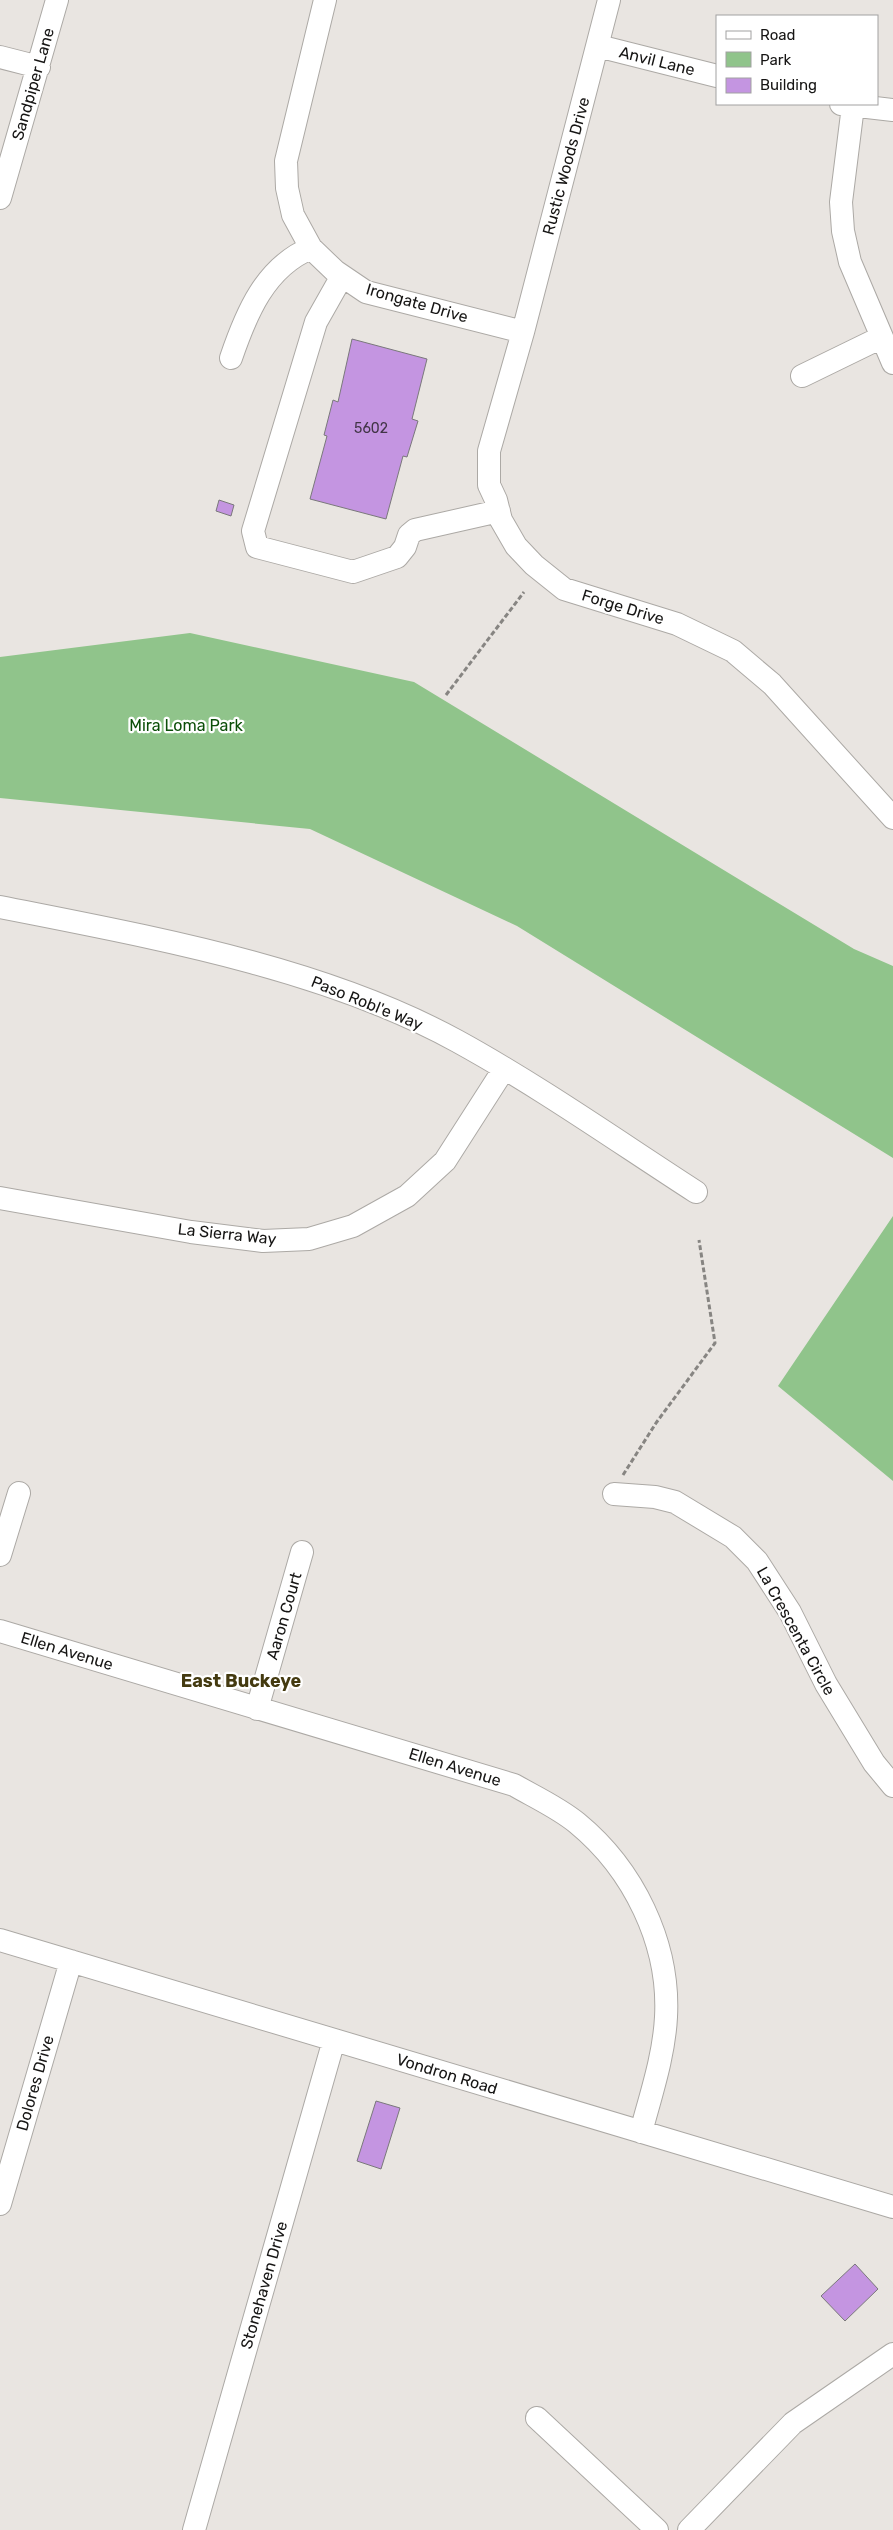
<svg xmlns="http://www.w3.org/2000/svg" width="893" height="2530" font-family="Rubik,sans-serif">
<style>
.green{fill:#90c48b}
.building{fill:#c495e1;stroke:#7a787b}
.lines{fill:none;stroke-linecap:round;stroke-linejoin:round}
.minor-casing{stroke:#aca9a5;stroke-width:24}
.path{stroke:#878582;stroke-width:3;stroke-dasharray:5 2.5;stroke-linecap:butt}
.minor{stroke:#fff;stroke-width:22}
.labels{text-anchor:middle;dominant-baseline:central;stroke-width:4.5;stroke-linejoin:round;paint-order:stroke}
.number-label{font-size:14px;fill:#423547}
.street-label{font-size:16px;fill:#161514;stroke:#fff}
.park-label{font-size:16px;fill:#0b4e08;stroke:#fff}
.neighbourhood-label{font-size:18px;font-weight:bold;fill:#443a10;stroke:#fff}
</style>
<rect width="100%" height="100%" fill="#e9e5e1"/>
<path class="green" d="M190,633L414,682L854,949L893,966V1158L517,926L310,829L0,798V657Z
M893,1216V1481L778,1386Z"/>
<path class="building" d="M352,339L427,359L412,419L418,421L407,457L403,456L386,519L310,499L327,436L324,435L333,400L338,402Z
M219,500L234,505L231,516L216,511Z
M376,2101L400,2108L381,2169L357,2161Z
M855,2264L878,2289L845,2321L821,2296Z"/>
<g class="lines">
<defs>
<path id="minor" d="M325,0L286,161L287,188L293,215L311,248L335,271L366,292L523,332
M609,0L523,332L489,451V485L496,500L501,520L516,546L534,565L564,589L677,624L733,651L772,684L893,818
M598,46L717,76
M0,57L39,67
M841,104L893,110
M853,106L841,202L843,231L850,262L893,363
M0,198L57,0
M342,276L316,322L253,531L257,547L353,572L397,557L405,547L409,535L415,530L499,511
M231,358C246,314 265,267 311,248
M802,376L882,337
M0,907C150,937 322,967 457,1041C539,1086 617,1141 696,1192
M0,1198L191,1232L263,1241L309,1239L353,1226L407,1196L445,1161L504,1069
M614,1494L655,1497L675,1502L733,1537L757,1561L790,1612L826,1684L874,1763L893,1786
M0,1555L19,1493
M0,1631L514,1785C535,1797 559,1808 577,1823C633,1869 670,1943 666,2017C664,2056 651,2094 641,2132
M257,1709L302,1552
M0,1940L893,2207
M0,2204L71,1961
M537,2418L657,2530
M194,2530L334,2040
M689,2530L793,2423L893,2354"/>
</defs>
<use href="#minor" class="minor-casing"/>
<path class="path" d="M446,695L524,592
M623,1475L656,1423L715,1343L699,1240"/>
<use href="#minor" class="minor"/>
</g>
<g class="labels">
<g class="number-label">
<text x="371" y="428">5602</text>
</g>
<g class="street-label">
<text transform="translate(657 61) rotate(14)">Anvil Lane</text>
<text transform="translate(33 84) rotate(-74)">Sandpiper Lane</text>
<text transform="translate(566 166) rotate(-75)">Rustic Woods Drive</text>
<text transform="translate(417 303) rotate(16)">Irongate Drive</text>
<text transform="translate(623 607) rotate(17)">Forge Drive</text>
<text transform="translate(367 1003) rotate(22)">Paso Robl'e Way</text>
<text transform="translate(227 1234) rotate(6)">La Sierra Way</text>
<text transform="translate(284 1616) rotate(-74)">Aaron Court</text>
<text transform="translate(796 1631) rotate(61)">La Crescenta Circle</text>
<text transform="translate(67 1651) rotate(17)">Ellen Avenue</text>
<text transform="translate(455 1767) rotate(17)">Ellen Avenue</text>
<text transform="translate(447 2074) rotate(17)">Vondron Road</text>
<text transform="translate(35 2083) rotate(-74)">Dolores Drive</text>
<text transform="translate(264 2285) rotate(-74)">Stonehaven Drive</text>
</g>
<g class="park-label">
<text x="186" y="725">Mira Loma Park</text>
</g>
<g class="neighbourhood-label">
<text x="241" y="1681">East Buckeye</text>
</g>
</g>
<rect x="716" y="15" width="162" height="90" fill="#ffffff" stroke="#a2a1a1"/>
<rect x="726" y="31" width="25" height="8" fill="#ffffff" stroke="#a2a1a1"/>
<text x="760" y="40" font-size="15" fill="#161514">Road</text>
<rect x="726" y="52" width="25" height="15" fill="#90c48b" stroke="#a2a1a1"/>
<text x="760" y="65" font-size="15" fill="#161514">Park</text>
<rect x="726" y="78" width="25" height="15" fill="#c495e1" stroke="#a2a1a1"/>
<text x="760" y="90" font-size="15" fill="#161514">Building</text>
</svg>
